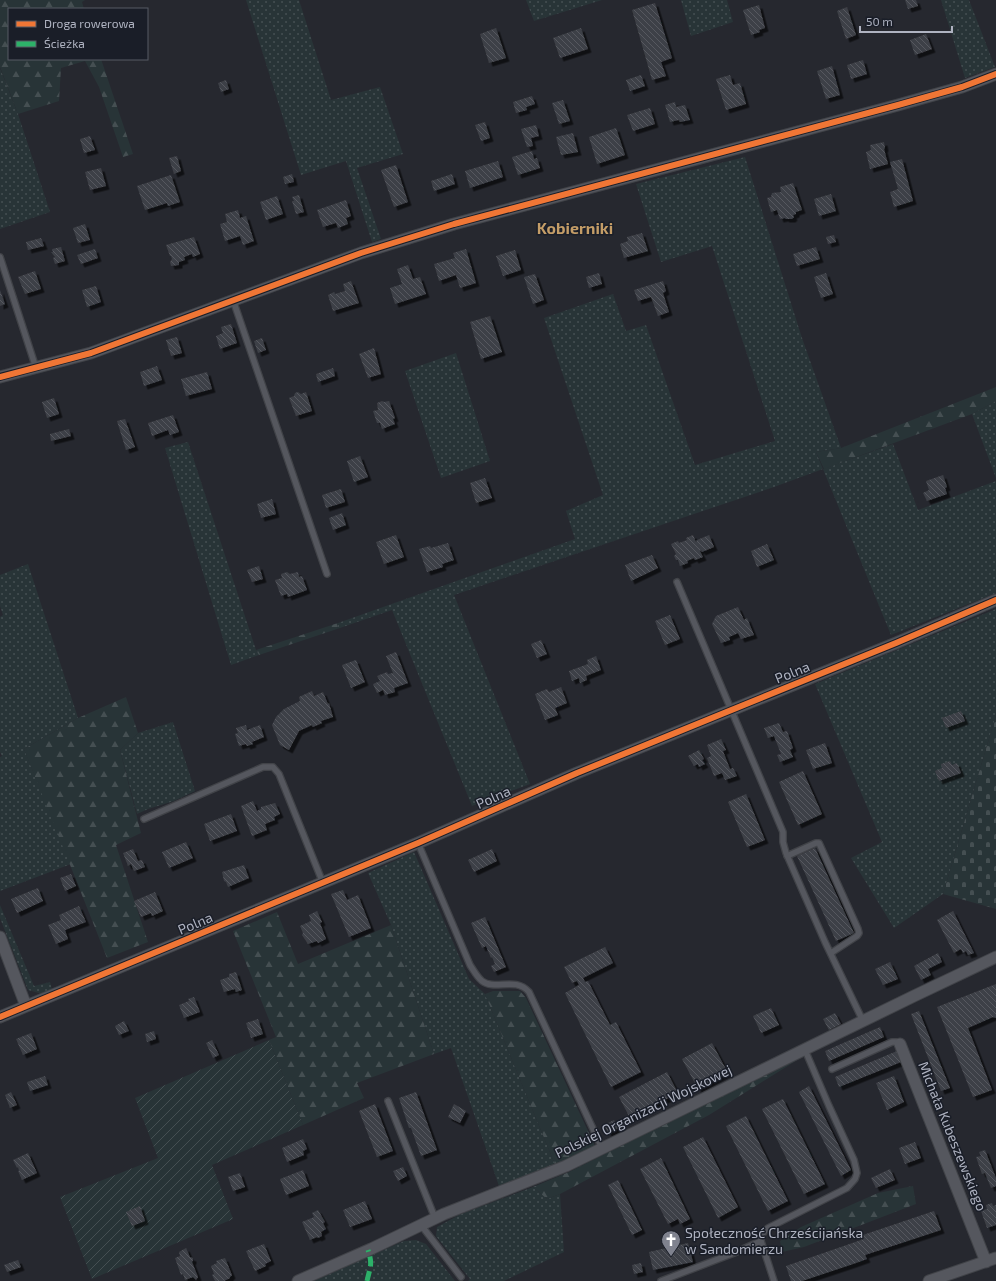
<svg xmlns="http://www.w3.org/2000/svg" width="996" height="1281" font-family="'Exo 2',sans-serif">
<style>
.grass{fill:url(#grass-dots)}
.forest{fill:url(#forest-firs)}
.cemetery{fill:url(#cemetery-stones)}
.garden{fill:url(#garden-furrows)}
.building{fill:url(#building-back-hatch);filter:url(#shadow)}
.lines{fill:none;stroke-linecap:round;stroke-linejoin:round}
.service-casing{stroke:#414348;stroke-width:8}
.minor-casing{stroke:#414348;stroke-width:13}
.service{stroke:#55575e;stroke-width:5.5}
.minor{stroke:#55575e;stroke-width:11}
.quiet{stroke:#2db169;stroke-width:5;stroke-dasharray:10 5;stroke-linecap:butt}
.cycleway-casing{stroke:#1a1e28;stroke-width:8}
.cycleway{stroke:#f07635;stroke-width:6}
.labels{text-anchor:middle;dominant-baseline:central;stroke-width:3;stroke-linejoin:round;paint-order:stroke}
.street-label{font-size:14px;fill:#afb3c1;stroke:#1a1e28}
.poi-label{font-size:14px;fill:#afb3c1;stroke:#1a1e28;text-anchor:start}
.quarter-label{font-size:16px;font-weight:bold;fill:#c49d67;stroke:#1a1e28}
</style>
<defs>
<pattern id="grass-dots" width="8" height="8" patternUnits="userSpaceOnUse"><rect width="8" height="8" fill="#283437"/><path d="M2 2h.1M6 6h.1" fill="none" stroke="#454f52" stroke-width="1.8" stroke-linecap="round"/></pattern>
<pattern id="forest-firs" width="22" height="20" patternUnits="userSpaceOnUse"><rect width="22" height="20" fill="#283437"/><path d="M5 1l3.5 6h-7zM16 11l3.5 6h-7z" fill="#454f52"/></pattern>
<pattern id="cemetery-stones" width="16" height="16" patternUnits="userSpaceOnUse"><rect width="16" height="16" fill="#283437"/><path d="M2 7V4a2 2 0 0 1 4 0v3zM10 15v-3a2 2 0 0 1 4 0v3z" fill="#454f52"/></pattern>
<pattern id="garden-furrows" width="10" height="10" patternUnits="userSpaceOnUse"><rect width="10" height="10" fill="#283437"/><path d="M-1 1l2-2M0 10L10 0M9 11l2-2" fill="none" stroke="#454f52"/></pattern>
<pattern id="building-back-hatch" width="6" height="6" patternUnits="userSpaceOnUse"><rect width="6" height="6" fill="#3e4046"/><path d="M-1 5l2 2M0 0l6 6M5-1l2 2" fill="none" stroke="#57595f"/></pattern>
<filter id="shadow"><feDropShadow dx="3.5" dy="3.5" stdDeviation="0" flood-color="#0009"/></filter>
</defs>
<rect width="100%" height="100%" fill="#26282f"/>
<path class="grass" d="M246,0H299L331,100L380,87L403,154L357,168L381,239L372,242L346,161L301,175Z
M526,0H602L534,21Z
M681,0H727L733,22L691,36Z
M941,0H969L995,67L965,78Z
M0,68L18,114L50,212L0,229Z
M745,157L802,338L841,448L816,452L823,469L893,444L918,510L996,481V593L891,635L823,469L774,487L454,595L530,784L472,806L392,610L337,629L338,623L575,539L566,511L603,495L544,318L613,294L626,331L646,325L695,465L775,441L712,246L661,262L636,184Z
M456,353L490,461L441,478L405,371Z
M996,401V478L972,414Z
M188,442L256,650L259,655L231,665L165,448Z
M28,564L78,718L24,749L71,864L0,891V757L2,756L0,752V617L3,615L0,606V575Z
M996,609V715L943,894L894,928L851,858L882,842L815,684Z
M173,722L195,791L174,801L148,809L137,814L120,750L138,733Z
M414,852L469,979L485,994L556,1167L499,1186L451,1048L434,1054L391,925L368,873Z
M0,905L34,986L50,982L52,990L42,994L28,990L0,918Z
M533,1187L547,1199L560,1194L564,1252L504,1281H468L470,1279L436,1236L437,1227L461,1214Z
M416,1240L426,1244L455,1281H314L404,1241Z"/>
<path class="forest" d="M0,0H85L82,2L84,9H9V59H101L133,154L123,157L99,87L85,61L61,68L59,101L18,114L0,67Z
M996,387V401L972,414L824,469L816,452L841,448Z
M338,623L337,629L259,655L256,650Z
M126,697L138,733L120,750L141,833L116,845L148,942L107,958L24,749L78,718Z
M277,912L298,964L391,925L434,1054L357,1083L364,1098L303,1125L269,1040L276,1037L233,931Z
M493,991H520L526,998L595,1146L556,1167L485,994Z
M799,1059L709,1115L560,1194L547,1199L533,1187L569,1172L627,1143Z
M913,1186L916,1204L804,1247L782,1252L780,1241L801,1227L878,1193Z"/>
<path class="cemetery" d="M996,715V909L943,894Z"/>
<path class="garden" d="M269,1040L303,1125L212,1165L233,1219L92,1279L60,1197L158,1158L135,1098Z"/>
<path class="building" d="M905,0H916L918,6L908,9Z
M655,3L672,58L661,62L666,76L652,80L632,10Z
M759,5L765,28L759,30L760,32L751,35L743,10Z
M847,7L856,35L846,39L837,11Z
M496,28L506,58L489,63L480,34Z
M581,28L588,49L560,58L553,38Z
M926,34L932,49L915,55L910,40Z
M863,60L867,74L851,79L847,65Z
M832,66L840,95L826,99L817,71Z
M641,75L645,86L630,91L626,80Z
M730,75L733,85L740,83L746,104L726,110L716,79Z
M226,80L229,89L221,92L218,83Z
M532,96L535,104L526,107L527,110L516,113L513,102Z
M563,100L570,121L559,124L552,103Z
M675,102L676,107L685,105L690,120L680,122L679,120L670,122L665,105Z
M650,108L655,124L633,131L627,115Z
M485,122L490,138L481,141L475,125Z
M536,125L539,136L531,138L533,146L527,147L521,129Z
M616,128L625,155L597,164L589,137Z
M573,133L578,152L561,155L556,137Z
M90,136L95,150L84,153L80,139Z
M884,142L885,148L884,149L888,164L870,169L866,152L871,150L870,145Z
M532,151L534,159L537,158L540,168L518,175L512,157Z
M177,156L181,171L174,174L169,158Z
M902,159L913,201L894,207L890,192L898,189L890,162Z
M498,161L503,177L470,188L465,171Z
M396,165L408,202L394,207L381,170Z
M101,168L106,186L90,190L85,172Z
M292,174L294,182L285,184L283,177Z
M452,174L455,184L434,191L431,181Z
M171,175L180,202L168,206L167,203L145,210L137,186Z
M793,183L802,210L796,212V214L793,215L794,217L792,219H786L785,218L780,219L777,210L771,212L767,198L771,197L772,193L781,192L780,187Z
M831,194L836,211L819,216L814,199Z
M299,195L304,212L296,214L292,201H294L292,197Z
M277,196L283,214L266,220L260,202Z
M346,200L351,216L346,218L348,224L338,228L336,223L323,227L317,210Z
M238,210L240,218L246,216L254,241L243,245L240,236L225,241L220,224L227,222L225,214Z
M85,224L90,240L78,243L73,228Z
M642,233L648,251L624,258L620,244L628,241L627,237Z
M834,235L836,242L828,244L826,237Z
M194,237L200,254L193,257L192,254L184,257L185,260L179,262V265L171,266L170,262L172,259L171,256H170L166,245Z
M41,238L44,246L28,250L26,242Z
M61,247L65,261L55,264L53,258L55,257L51,252H53L52,249Z
M816,247L820,259L797,266L793,254Z
M95,249L98,258L81,264L77,255Z
M466,249L476,283L460,288L456,275L439,281L434,264L455,258L453,253Z
M515,250L521,270L503,276L496,256Z
M408,265L413,279L420,277L426,294L395,304L390,288L402,284L397,269Z
M35,271L41,289L25,294L18,277Z
M599,273L602,284L589,288L586,277Z
M826,273L833,294L821,298L814,277Z
M535,274L544,300L533,304L524,277Z
M351,281L359,303L333,311L328,295L334,292L335,294L345,291L343,284Z
M663,281L666,291L663,293L669,312L658,316L651,297L638,301L634,290Z
M96,286L101,302L87,307L82,290Z
M0,290L5,304L0,306Z
M490,316L502,352L481,359L470,322Z
M231,324L237,343L220,349L216,336L223,333L221,327Z
M177,337L182,353L171,356L166,340Z
M262,338L266,350L258,353L254,341Z
M374,348L381,374L368,378L359,354Z
M157,366L162,380L144,386L140,372Z
M333,368L335,376L318,382L316,374Z
M207,372L212,389L186,396L181,379Z
M298,392L301,394L306,392L312,411L296,416L289,398L294,396L295,393Z
M54,398L59,414L47,418L42,402Z
M382,401L384,402L389,401L395,418L393,419L395,424L382,429L380,423H377L373,411L378,410L377,403Z
M173,415L179,432L170,435L168,430L152,436L148,423Z
M125,419L135,447L126,450L117,421Z
M69,429L71,436L51,441L50,434Z
M360,456L368,477L354,482L347,461Z
M943,475L947,487L945,488L947,494L927,501L923,493L929,490L926,481Z
M485,478L492,498L476,503L470,483Z
M341,489L345,502L326,508L322,495Z
M272,499L276,514L261,518L257,504Z
M342,513L346,525L333,530L329,518Z
M396,535L404,557L384,564L376,542Z
M693,535L696,542L697,540L709,535L714,547L702,552L701,550L700,551L703,557L695,560L694,558L687,561L688,563L680,566L678,560H676L674,556L676,554L671,544L678,541L679,543L687,540L686,538Z
M448,543L454,560L442,564L443,567L427,572L419,549L430,546L431,548Z
M767,544L774,560L757,567L751,551Z
M652,555L658,568L631,581L625,565Z
M259,566L263,579L252,582L247,570Z
M287,572L290,574L298,572L299,577L302,576L307,590L288,597L287,594L281,596L275,580L282,578L281,574Z
M738,607L744,620L747,618L754,635L741,639L738,633L729,637L730,640L721,643L712,624L716,616Z
M670,615L680,639L665,645L655,621Z
M541,640L547,654L537,658L531,644Z
M396,652L408,683L394,688L395,692L385,695L383,690L377,693L373,684L380,681L377,676L387,672L388,674L393,673L386,656Z
M596,656L601,670L586,676L587,680L580,683L579,678L572,681L569,671L588,664L587,660Z
M356,660L365,682L351,688L342,665Z
M561,687L567,703L555,708L558,715L545,720L535,694L547,689L549,692Z
M312,691L314,696L323,692L328,704L329,703L333,717L321,721L322,723L313,727L312,725L299,731L289,750L280,745L272,725L276,717L284,709L300,701L299,697Z
M961,711L965,721L946,728L942,718Z
M779,723L783,732L787,731L793,748L790,750L793,757L780,762L777,755L781,754L774,736L768,738L764,728Z
M246,725L247,730L260,725L264,737L252,742L253,744L247,746L246,744L239,746L235,734L238,733L236,728Z
M721,739L726,750L723,751L730,769L733,768L737,776L725,780L722,773L714,776L707,758L711,756L707,745Z
M825,743L832,763L813,769L806,750Z
M699,750L704,759L702,760L705,764L699,767L698,764L694,766L688,756Z
M950,761L952,765L957,763L961,773L939,781L935,771L942,768L941,764Z
M803,771L822,814L798,825L779,782Z
M746,794L765,840L747,847L728,802Z
M253,801L257,811L261,809V807L275,803L280,814L274,817L275,820L265,824L267,830L252,836L241,806Z
M231,814L237,831L210,841L204,824Z
M186,842L193,858L169,868L162,852Z
M815,848L854,933L836,941L797,856Z
M133,849L138,861L142,860L145,867L134,871L131,864L128,866L123,853Z
M492,849L497,861L474,872L468,860Z
M244,865L249,878L228,887L226,882L224,881L222,872Z
M71,874L76,886L65,891L60,878Z
M38,888L43,901L17,913L11,899Z
M343,890L347,900L358,895L371,928L349,937L331,894Z
M155,892L163,911L152,916L151,913L141,917L134,901Z
M79,906L86,922L65,930L68,939L56,944L48,925L61,920L59,915Z
M317,911L322,922L320,923L326,939L318,943L317,941L308,944L302,935L303,933L300,926L311,921L309,915Z
M953,911L974,953L968,955L966,951L963,953L961,949L954,953L937,920Z
M485,917L506,967L494,972L491,966L495,964L492,957L491,958L486,946L482,948L471,923Z
M605,947L613,963L583,978L585,982L588,981L610,1025L616,1022L641,1072L611,1087L565,993L579,985L577,981L572,983L564,967Z
M938,953L942,962L928,969L931,975L921,980L914,966Z
M890,962L898,979L883,985L875,969Z
M236,972L242,990L236,992L235,989L224,992L220,980L229,977V974Z
M996,984V1018L993,1017L968,1028L992,1090L973,1097L937,1007Z
M194,997L200,1012L184,1018L179,1005L189,1001L188,999Z
M771,1008L779,1025L761,1033L753,1016Z
M919,1011L950,1088L941,1091L911,1014Z
M835,1013L841,1024L829,1030L823,1019Z
M258,1019L263,1034L251,1038L246,1023Z
M124,1021L129,1031L119,1035L115,1026Z
M880,1027L884,1037L829,1061L825,1051Z
M154,1031L156,1039L147,1042L145,1034Z
M31,1033L37,1049L23,1055L16,1039Z
M212,1040L219,1055L213,1058L206,1043Z
M712,1043L728,1073L698,1089L682,1059Z
M897,1051L901,1062L839,1087L835,1077Z
M667,1072L678,1093L630,1118L619,1097Z
M45,1076L48,1085L30,1091L27,1082Z
M894,1076L904,1102L887,1110L876,1083Z
M809,1086L851,1170L841,1176L799,1092Z
M11,1092L17,1105L10,1108L5,1095Z
M416,1092L437,1150L421,1156L411,1128H409L399,1098Z
M783,1099L825,1184L804,1194L762,1109Z
M375,1104L393,1151L377,1157L359,1111Z
M454,1104L466,1111L460,1123L448,1117Z
M746,1116L788,1201L768,1211L726,1126Z
M614,1120L619,1128L608,1133L604,1125Z
M703,1137L738,1207L718,1218L683,1147Z
M303,1139L307,1149L303,1151L304,1155L287,1162L282,1148Z
M915,1142L921,1158L905,1164L899,1148Z
M985,1150L996,1178V1186L991,1188L985,1173L982,1174L976,1157L981,1156L979,1152Z
M28,1153L37,1173L22,1180L18,1171H19L18,1167L17,1168L13,1160Z
M661,1158L690,1219L680,1224L678,1219L668,1224L640,1169Z
M403,1167L407,1176L398,1181L393,1171Z
M890,1169L895,1180L876,1188L871,1178Z
M303,1170L309,1186L286,1195L280,1179Z
M240,1173L245,1187L233,1191L228,1177Z
M618,1180L642,1230L632,1235L608,1185Z
M365,1201L372,1219L350,1227L343,1210Z
M992,1203L993,1206L996,1205V1225L987,1228L981,1211L987,1209L986,1205Z
M140,1206L145,1221L132,1226L126,1212Z
M318,1210L325,1222L323,1223L326,1229L321,1232L322,1236L318,1238L317,1237L310,1240L302,1222L314,1217L312,1213Z
M934,1211L941,1230L865,1255L867,1259L853,1264L802,1281H791L786,1266L861,1240L860,1236Z
M688,1243L693,1262L653,1270L649,1252Z
M264,1244L271,1261L265,1264L266,1266L255,1271L246,1251Z
M186,1248L190,1257L193,1258V1260L192,1262L198,1277L196,1280L193,1277L185,1280L183,1274L181,1275L175,1258L180,1256L179,1252Z
M225,1258L232,1275L230,1277V1278L224,1281H215L212,1275L214,1274L211,1266L217,1263L216,1261Z
M18,1260L21,1267L7,1272L4,1265Z
M641,1263L643,1272L634,1274L632,1265Z"/>
<g class="lines">
<defs>
<path id="service" d="M0,257L36,368
M233,300L327,574
M677,582L783,832V842L786,853L825,942L863,1021
M144,819L263,767H273L279,774L323,883
M418,843L470,965C474,971 477,977 482,981C495,991 515,976 529,992L602,1148
M787,856L816,843H819L858,929L859,933L857,936L831,953
M832,1069L892,1042H897L900,1044
M388,1101L435,1218
M421,1225L461,1277
M661,1281L734,1253L761,1241
M774,1281L761,1241C761,1235 763,1232 768,1228L847,1188L855,1179L857,1173L854,1160L829,1106L805,1050"/>
<path id="minor" d="M0,377L91,353L361,253L454,224L898,105L962,87L996,74
M0,937L26,1006
M0,1017L418,843L577,773L896,643L996,600
M900,1044L986,1262
M298,1281L371,1249L444,1214L566,1166L914,996L996,957
M929,1281L996,1258"/>
</defs>
<use href="#service" class="service-casing"/>
<use href="#minor" class="minor-casing"/>
<use href="#service" class="service"/>
<use href="#minor" class="minor"/>
<path class="quiet" d="M367,1281C370,1267 373,1265 368,1250"/>
<defs>
<path id="cycleway" d="M0,377L91,353L361,253L454,224L898,105L962,87L996,74
M0,1017L418,843L577,773L896,643L996,600"/>
</defs>
<use href="#cycleway" class="cycleway-casing"/>
<use href="#cycleway" class="cycleway"/>
</g>
<defs>
<symbol id="church-pin" viewBox="-11 -11 22 30"><path d="M0 17L-7.5 6A9.5 9.5 0 1 1 7.5 6Z" fill="#7f828e" stroke="#1a1e28"/><path d="M-1.2-6h2.4v3.5h3.3v2.4h-3.3V6h-2.4V-.1h-3.3v-2.4h3.3Z" fill="#fff"/></symbol>
</defs>
<g fill-rule="evenodd">
<use href="#church-pin" x="660" y="1229" width="22" height="30"/>
</g>
<g class="labels">
<g class="street-label">
<text transform="translate(792 672) rotate(-22)">Polna</text>
<text transform="translate(493 797) rotate(-24)">Polna</text>
<text transform="translate(195 923) rotate(-23)">Polna</text>
<text transform="translate(643 1111) rotate(-26)">Polskiej Organizacji Wojskowej</text>
<text transform="translate(953 1136) rotate(68)">Michała Kubeszewskiego</text>
</g>
<g class="poi-label">
<text x="685" y="1232">Społeczność Chrześcijańska<tspan x="685" dy="16">w Sandomierzu</tspan></text>
</g>
<g class="quarter-label">
<text x="575" y="227">Kobierniki</text>
</g>
</g>
<rect x="8" y="8" width="140" height="52" fill="#1a1e28" stroke="#565a65"/>
<rect x="16" y="21" width="20" height="6" fill="#f07635" stroke="#565a65"/>
<text x="44" y="28" font-size="12" fill="#afb3c1">Droga rowerowa</text>
<rect x="16" y="41" width="20" height="6" fill="#2db169" stroke="#565a65"/>
<text x="44" y="48" font-size="12" fill="#afb3c1">Ścieżka</text>
<path d="M860 26v6h92v-6" fill="none" stroke="#afb3c1" stroke-width="2"/>
<text x="866" y="26" font-size="12" fill="#afb3c1" stroke="#1a1e28" stroke-width="3" paint-order="stroke">50 m</text>
</svg>
